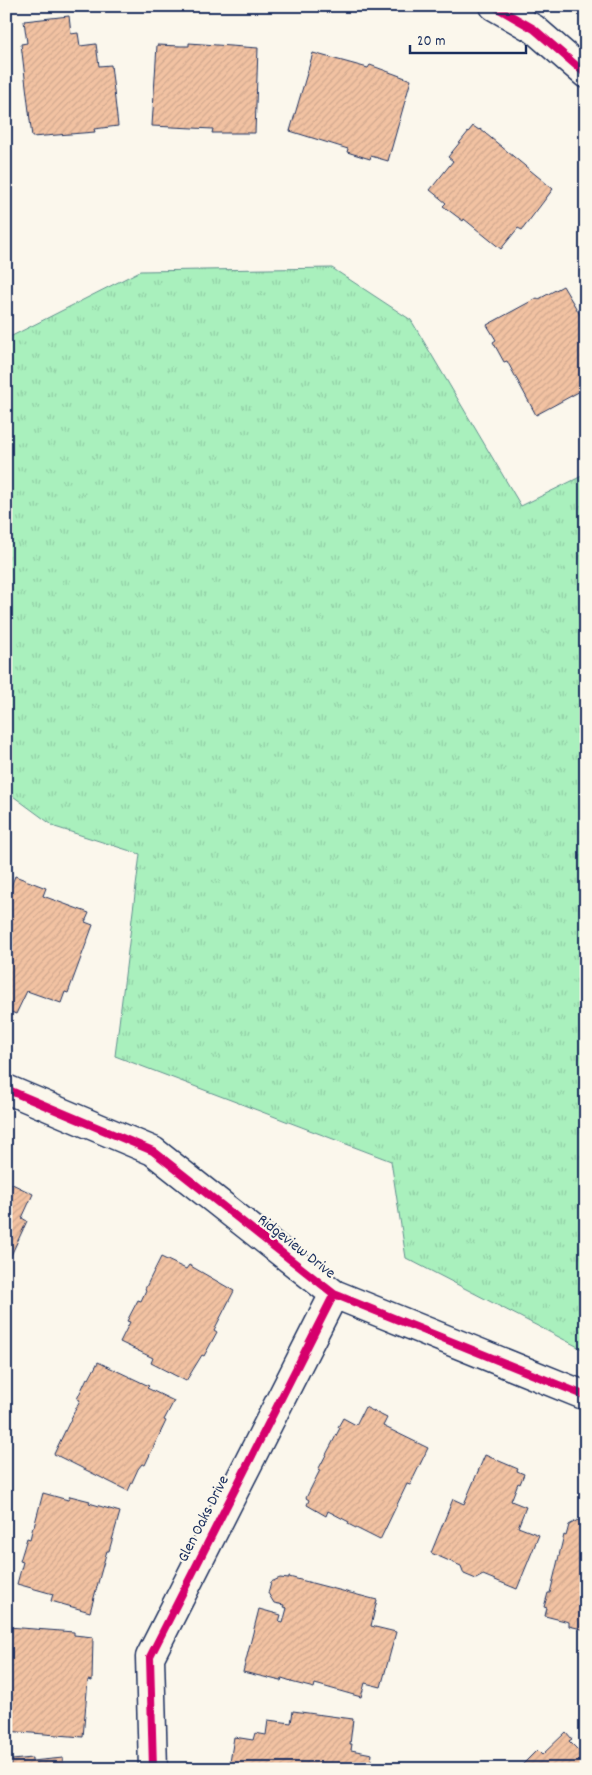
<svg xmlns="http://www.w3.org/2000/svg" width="592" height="1775" font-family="Dekko,sans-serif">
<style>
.grass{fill:url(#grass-tufts);stroke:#62908e}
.building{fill:url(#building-hatch);stroke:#1b2f5e}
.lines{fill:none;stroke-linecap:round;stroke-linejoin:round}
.minor-casing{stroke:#1b2f5e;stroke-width:31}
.minor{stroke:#fbf7ec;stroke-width:28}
.cycleway-casing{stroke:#fbf7ec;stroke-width:11}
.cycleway{stroke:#d6006c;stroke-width:8}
.labels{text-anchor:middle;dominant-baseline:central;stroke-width:4.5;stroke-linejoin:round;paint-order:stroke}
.street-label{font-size:16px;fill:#1b2f5e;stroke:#fbf7ec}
</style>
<defs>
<pattern id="grass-tufts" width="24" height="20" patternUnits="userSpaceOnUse" patternTransform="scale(1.25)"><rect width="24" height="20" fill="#a9f0bd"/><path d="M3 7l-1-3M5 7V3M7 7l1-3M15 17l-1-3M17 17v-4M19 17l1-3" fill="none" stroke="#91cea5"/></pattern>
<pattern id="building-hatch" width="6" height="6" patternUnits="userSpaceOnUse" patternTransform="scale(1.25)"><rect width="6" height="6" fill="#f2c2a2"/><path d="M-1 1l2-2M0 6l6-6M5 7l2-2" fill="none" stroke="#cfa78e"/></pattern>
</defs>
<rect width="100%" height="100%" fill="#fbf7ec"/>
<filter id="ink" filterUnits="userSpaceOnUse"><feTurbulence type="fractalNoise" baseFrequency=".02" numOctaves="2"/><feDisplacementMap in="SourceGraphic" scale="10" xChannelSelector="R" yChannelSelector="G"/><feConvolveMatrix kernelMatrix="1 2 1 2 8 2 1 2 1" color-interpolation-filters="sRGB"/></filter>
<g filter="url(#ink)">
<path class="grass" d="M332,268L411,320L521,506L586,474V1351L406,1258L391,1161L115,1056L140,854L55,827L6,791V339L140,271Z"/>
<path class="building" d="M69,16L71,34L78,33L80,46L96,44L99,66L111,65L118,126L94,129L95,132L32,137L21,44L27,43L24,21Z
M189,43L258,48L255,133H212L213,129L152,126L157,45L181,46H189Z
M313,53L368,68L370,65L411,80L388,161L371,156L370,159L347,152L348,149L290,131Z
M473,126L479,130L480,129L553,189L522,230L518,228L501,249L464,219L463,221L443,206L446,203L430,190L453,161L448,157Z
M563,286L585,323L581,326L586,334V388L536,415L507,361L504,362L493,342L496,340L487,325L537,298L539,299Z
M15,876L46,888L43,896L89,913L85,922L93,925L68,993L65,992L61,1003L27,991L16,1014L6,1010V893L8,894Z
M6,1181L33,1194L22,1218L27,1221L6,1266Z
M161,1257L186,1269L189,1265L234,1291L214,1330L217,1332L204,1356L202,1355L186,1381L151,1363L153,1358L120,1342L130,1322L127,1321L138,1300L141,1301L146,1290L145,1289Z
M98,1362L149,1386L147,1388L174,1401L164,1420L166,1421L145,1465L142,1464L138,1469L128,1491L54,1454L80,1400L77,1399L87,1378L89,1379Z
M365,1407L387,1418L383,1426L428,1448L410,1485L407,1484L380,1540L348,1524L349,1522L328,1511L326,1516L307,1505L309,1500L306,1498L320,1470H318L340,1428L338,1427L343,1418L356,1425Z
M485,1455L518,1469L517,1471L524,1474L520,1484L518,1483L511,1501L526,1507L518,1527L539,1535L517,1589L483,1575L476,1579L464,1574L461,1566L431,1553L453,1499L464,1504Z
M43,1493L68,1500L70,1496L90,1501L89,1503L120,1512L109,1551H107L106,1554L90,1612L51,1601L53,1594L17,1584L23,1562L20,1561L27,1538L30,1539L33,1527H34Z
M578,1520L586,1523V1630L569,1626V1622L545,1616L547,1608L544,1607L548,1593H550L564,1535L566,1536L569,1525Z
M289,1577L377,1600L371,1626L396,1632L381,1687L365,1683L361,1697L315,1684L314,1688L291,1682V1681L282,1678L281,1681L243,1672L259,1609L281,1615L279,1622L283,1623L287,1608L283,1607L284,1605L274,1603L268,1593L271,1582L280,1578L289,1579Z
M8,1627L74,1632V1635L93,1637L92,1681L88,1680L83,1737L6,1731V1630Z
M293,1711L353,1719L350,1744H352L351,1750L372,1754L370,1769H229L234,1737L253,1740L255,1733L266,1735L268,1720L291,1723Z
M566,1732L572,1739L569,1741L586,1758V1769H518L537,1750L542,1755Z
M32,1758V1761L63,1758L64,1769H6V1764H12V1760Z"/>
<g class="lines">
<defs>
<path id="minor" d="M494,6L534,29L586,74
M6,1089L153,1151L334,1294L586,1396
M153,1769L150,1657L334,1294"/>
</defs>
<use href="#minor" class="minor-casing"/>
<use href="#minor" class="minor"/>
<defs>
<path id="cycleway" d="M494,6L534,29L586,74
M6,1089L153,1151L334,1294L586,1396
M153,1769L150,1657L334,1294"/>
</defs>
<use href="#cycleway" class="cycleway-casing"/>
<use href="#cycleway" class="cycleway"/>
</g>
</g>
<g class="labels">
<g class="street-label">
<text transform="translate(296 1247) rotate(38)">Ridgeview Drive</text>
<text transform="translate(204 1519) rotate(-63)">Glen Oaks Drive</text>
</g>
</g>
<rect width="592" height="1775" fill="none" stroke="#fbf7ec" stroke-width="25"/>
<rect x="12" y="12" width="567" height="1750" fill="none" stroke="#1b2f5e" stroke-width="2" filter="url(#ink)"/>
<path d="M410 45v8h116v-8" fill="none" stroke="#1b2f5e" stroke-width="2.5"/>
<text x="417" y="45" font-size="15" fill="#1b2f5e" stroke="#fbf7ec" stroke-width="4" paint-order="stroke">20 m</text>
</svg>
